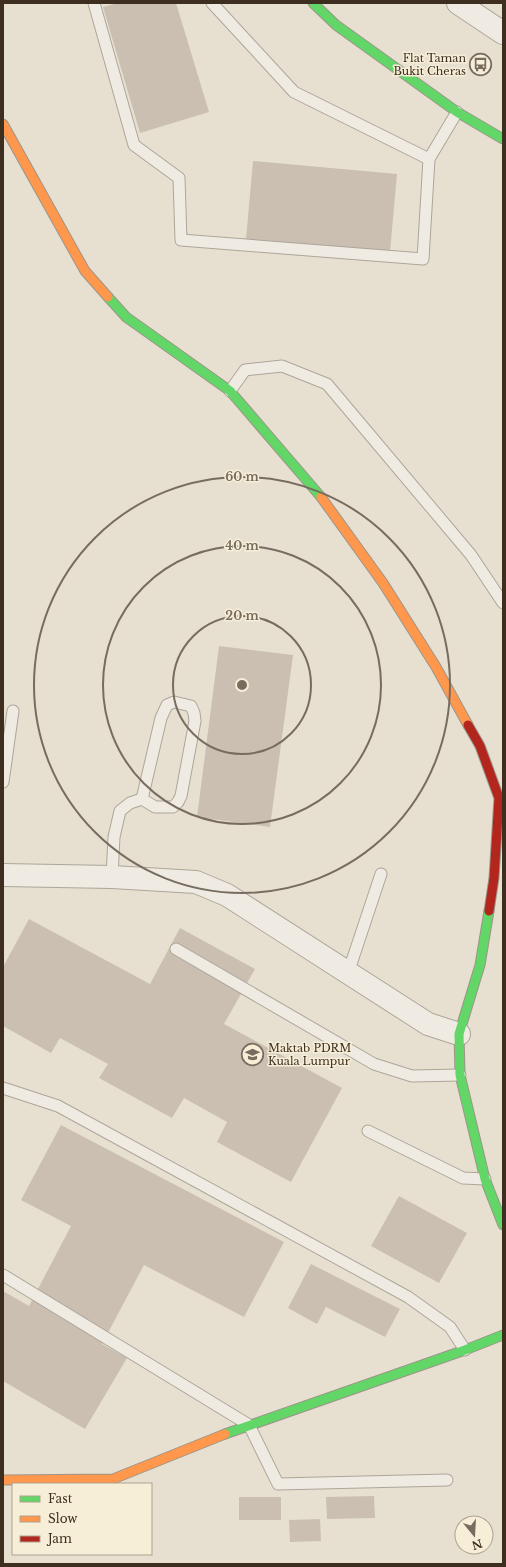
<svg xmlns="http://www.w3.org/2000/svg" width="506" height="1567" font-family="'Libre Baskerville',serif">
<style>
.building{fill:#cbbfb2}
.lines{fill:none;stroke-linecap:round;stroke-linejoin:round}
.lane-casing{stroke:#ada599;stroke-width:13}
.street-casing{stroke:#ada599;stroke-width:24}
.fast-casing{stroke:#9c958a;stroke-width:11}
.slow-casing{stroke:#9c958a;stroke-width:11}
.jam-casing{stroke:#9c958a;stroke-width:11}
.lane{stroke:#efebe3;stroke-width:11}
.street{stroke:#efebe3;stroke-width:22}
.fast{stroke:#63d668;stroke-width:9}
.slow{stroke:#ff974d;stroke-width:9}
.jam{stroke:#b3261e;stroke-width:9}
.ring{fill:none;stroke:#786c5e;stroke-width:2}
.labels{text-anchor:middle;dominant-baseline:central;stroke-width:3;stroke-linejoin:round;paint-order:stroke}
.poi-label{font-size:11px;fill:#3d2e20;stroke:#f7eed8;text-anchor:end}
.centre{fill:#786c5e;stroke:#f7eed8;stroke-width:2}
.ring-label{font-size:12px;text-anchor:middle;font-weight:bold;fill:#786c5e;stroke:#f7eed8;stroke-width:3;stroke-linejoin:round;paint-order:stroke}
</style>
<rect width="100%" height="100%" fill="#e7e0d1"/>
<path class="building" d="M118,3H176L209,112L140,133L103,7Z
M253,161L397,174L390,252L246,239Z
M219,646L293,655L270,827L197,817Z
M29,919L150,984L180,928L255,969L224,1024L342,1088L291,1182L217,1142L227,1122L184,1098L172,1118L99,1078L108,1064L60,1038L51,1053L3,1026V967Z
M61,1125L284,1242L244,1317L144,1265L102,1344L127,1358L85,1429L3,1381V1291L29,1306L71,1226L21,1200Z
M399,1196L467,1233L439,1283L371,1246Z
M311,1264L400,1309L385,1337L326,1307L317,1324L288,1308Z
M374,1496L375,1518L327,1519L326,1497Z
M239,1497H281V1520H239Z
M320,1519L321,1541L290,1542L289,1520Z"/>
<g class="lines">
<defs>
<path id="lane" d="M94,3L134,145L179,178L181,240L423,259L429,159L457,112
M212,3L294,92L429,159
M230,391L245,370L282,366L327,384L471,555L503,603
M174,702L191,706L194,713L195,721L181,796L178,802L173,807H155L142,799L161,718L167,705Z
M3,782L13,711
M112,877L114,837L120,811L130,803L142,799
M176,949L374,1064L412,1076L460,1075
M348,973L381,874
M3,1088L58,1106L408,1297L450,1327L465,1350
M368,1131L463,1178L485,1179
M3,1275L249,1425L278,1484L447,1480"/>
<path id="street" d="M458,3L503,33
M3,875L112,877L196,882L227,895L428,1024L459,1034"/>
<path id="fast" d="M313,3L336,25L457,112L503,139
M108,297L126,317L230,391L321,497
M489,911L480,965L459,1034L460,1075L485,1179L503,1225
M225,1434L465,1350L503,1335"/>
<path id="slow" d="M3,124L85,271L108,297
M321,497L383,583L436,667L468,725
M3,1480L113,1479L225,1434"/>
<path id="jam" d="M468,725L480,746L499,798L494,878L489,911"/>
</defs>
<use href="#lane" class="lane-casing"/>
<use href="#street" class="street-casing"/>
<use href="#fast" class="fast-casing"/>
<use href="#slow" class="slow-casing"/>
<use href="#jam" class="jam-casing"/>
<use href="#lane" class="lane"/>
<use href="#street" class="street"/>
<use href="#fast" class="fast"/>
<use href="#slow" class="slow"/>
<use href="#jam" class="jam"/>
</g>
<g class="ring">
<circle cx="242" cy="685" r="69"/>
<circle cx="242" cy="685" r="139"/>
<circle cx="242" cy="685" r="208"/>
</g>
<defs>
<symbol id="bus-ring" viewBox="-11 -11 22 22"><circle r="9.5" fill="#f7eed8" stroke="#786c5e" stroke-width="1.5"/><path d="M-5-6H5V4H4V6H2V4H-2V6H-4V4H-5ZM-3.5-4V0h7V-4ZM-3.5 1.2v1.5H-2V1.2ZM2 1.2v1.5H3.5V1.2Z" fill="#786c5e"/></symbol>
<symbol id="university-ring" viewBox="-11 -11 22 22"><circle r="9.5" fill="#f7eed8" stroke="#786c5e" stroke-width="1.5"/><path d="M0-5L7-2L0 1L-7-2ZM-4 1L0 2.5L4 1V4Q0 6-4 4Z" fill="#786c5e"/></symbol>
</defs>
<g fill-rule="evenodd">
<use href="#bus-ring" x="468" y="52" width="25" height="25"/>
<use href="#university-ring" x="240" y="1042" width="25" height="25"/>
</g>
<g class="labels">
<g class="poi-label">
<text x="466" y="58">Flat Taman<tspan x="466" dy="13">Bukit Cheras</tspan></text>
<text x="268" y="1048" text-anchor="start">Maktab PDRM<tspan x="268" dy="13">Kuala Lumpur</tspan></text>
</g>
</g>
<circle cx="242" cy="685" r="6" class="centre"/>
<g class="ring-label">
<text x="242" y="481">60 m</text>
<text x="242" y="550">40 m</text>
<text x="242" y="620">20 m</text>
</g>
<rect width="506" height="1567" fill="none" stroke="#3d2e20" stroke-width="8"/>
<rect x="12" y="1483" width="140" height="72" fill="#f7eed8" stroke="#ada18e"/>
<rect x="20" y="1496" width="20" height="6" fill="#63d668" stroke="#ada18e"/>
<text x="48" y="1503" font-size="12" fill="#3d2e20">Fast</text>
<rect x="20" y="1516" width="20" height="6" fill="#ff974d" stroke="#ada18e"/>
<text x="48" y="1523" font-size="12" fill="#3d2e20">Slow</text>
<rect x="20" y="1536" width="20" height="6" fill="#b3261e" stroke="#ada18e"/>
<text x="48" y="1543" font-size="12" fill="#3d2e20">Jam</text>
<g transform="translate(474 1535) rotate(162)"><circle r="19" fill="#f7eed8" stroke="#ada18e"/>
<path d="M0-3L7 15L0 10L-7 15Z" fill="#786c5e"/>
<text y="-6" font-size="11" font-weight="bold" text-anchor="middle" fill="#3d2e20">N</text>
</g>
</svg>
